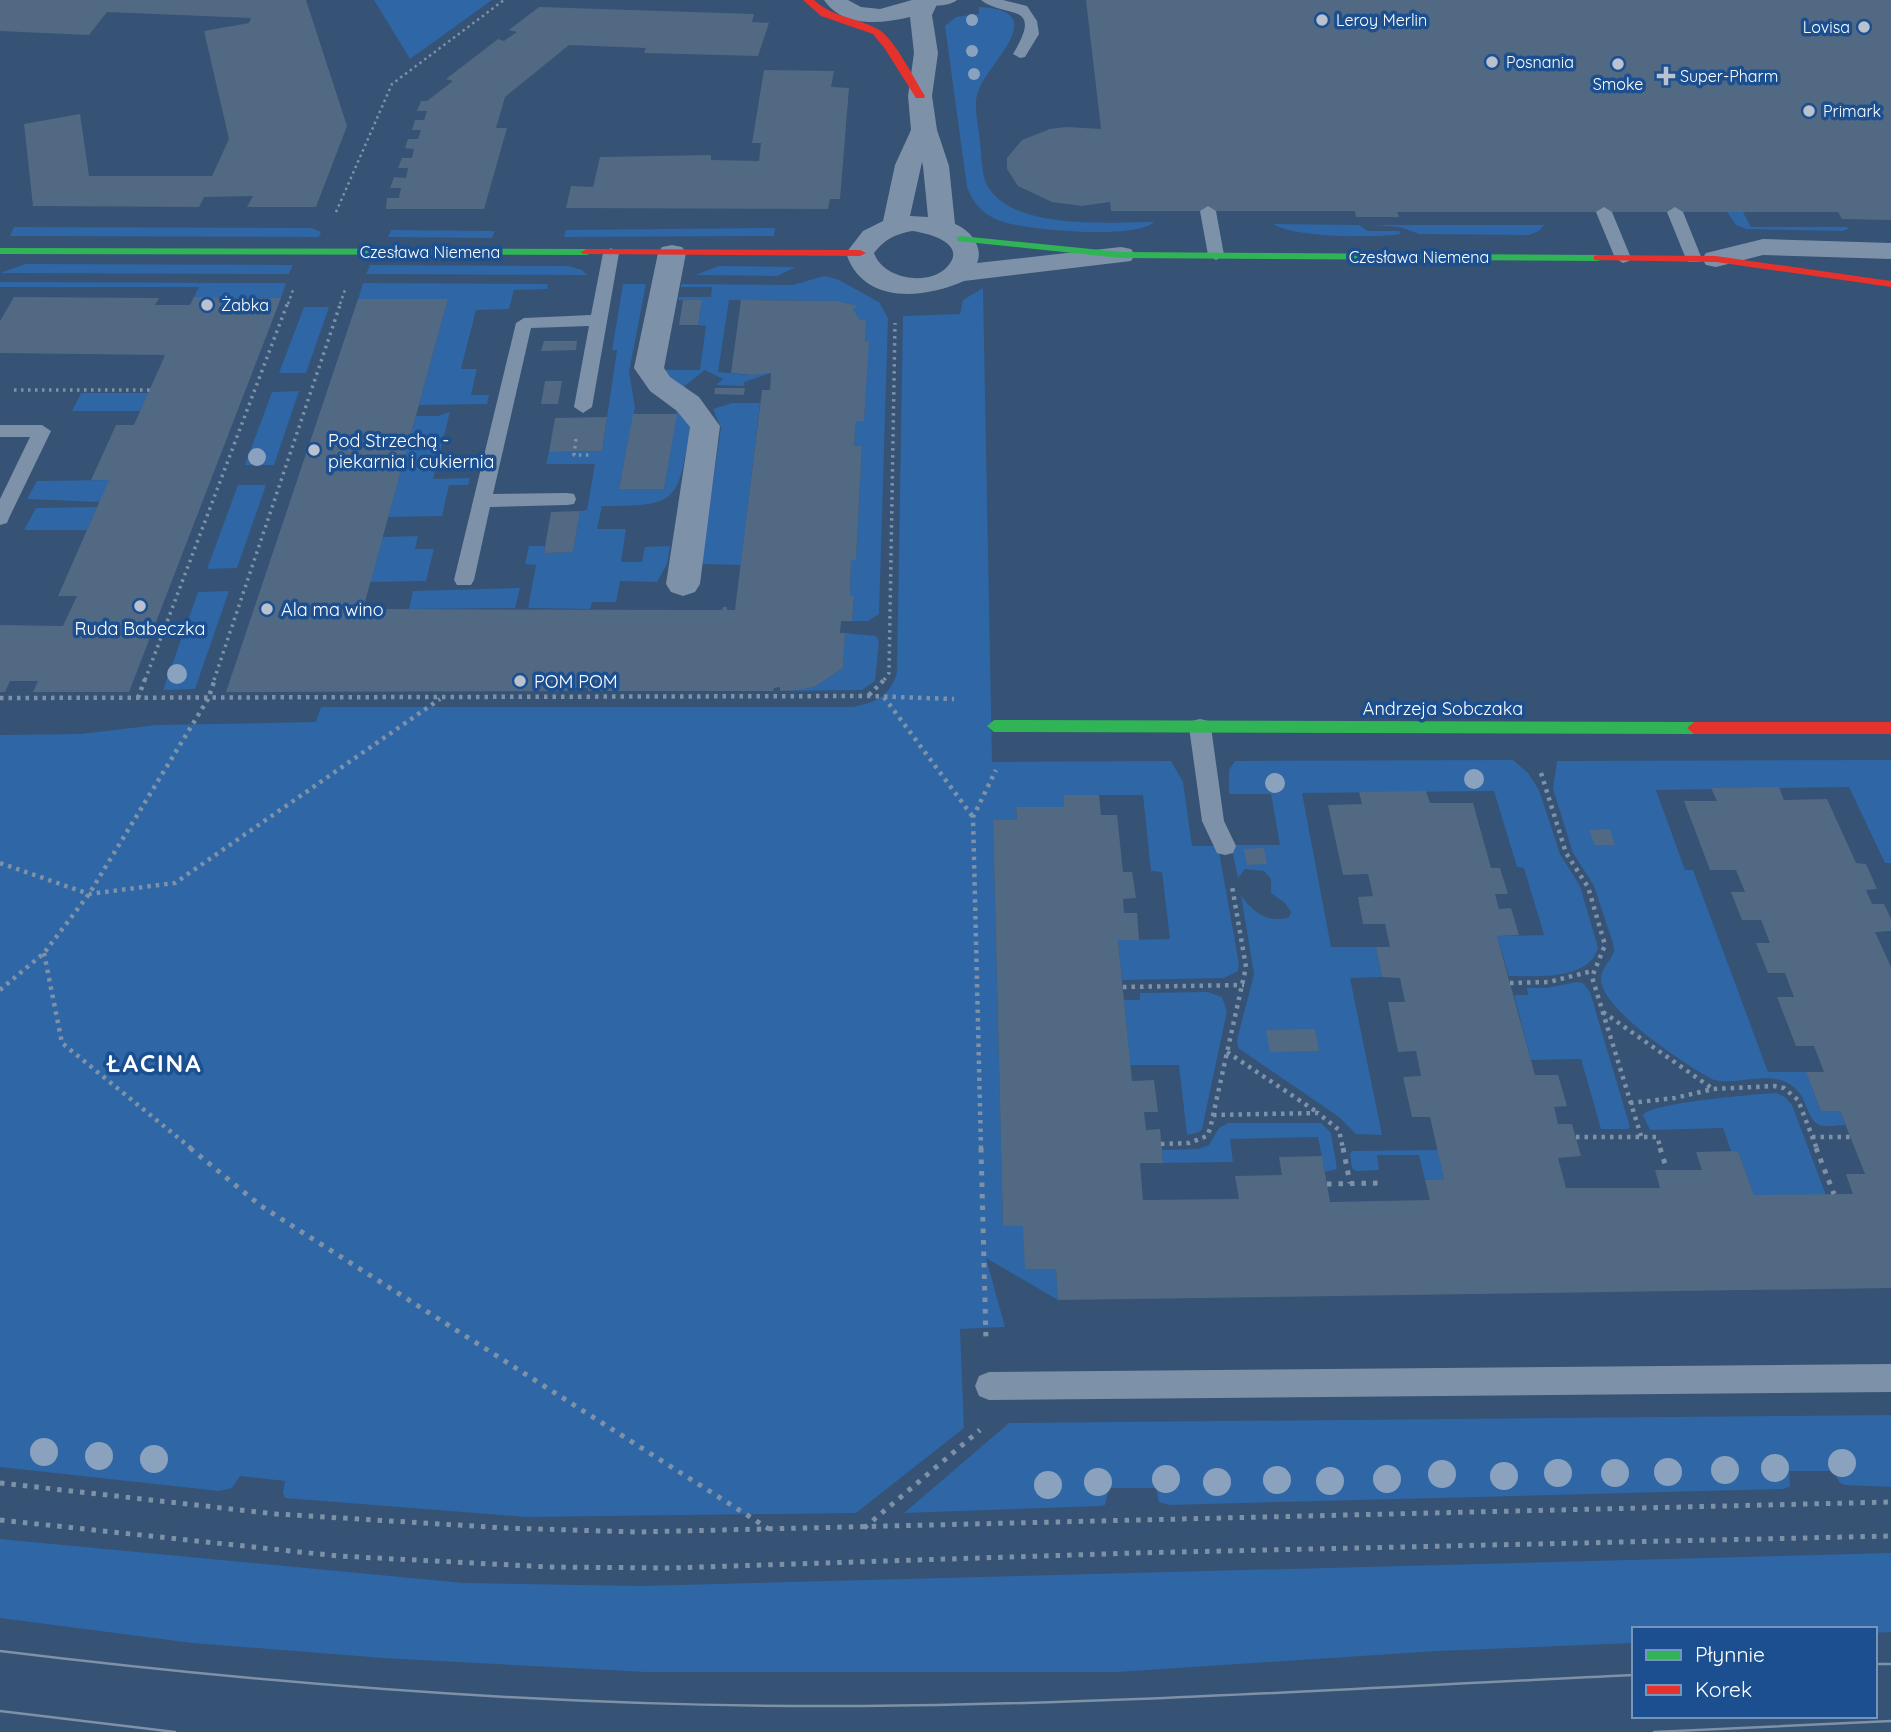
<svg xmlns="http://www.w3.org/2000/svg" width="1891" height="1732" font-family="Quicksand,sans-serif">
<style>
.green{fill:#2f66a5}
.building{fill:#526984}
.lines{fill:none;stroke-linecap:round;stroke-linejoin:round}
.path-far3{stroke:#7d92a8;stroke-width:2.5;stroke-dasharray:2.5 3.5;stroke-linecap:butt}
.path-far2{stroke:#7d92a8;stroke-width:3.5;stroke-dasharray:2.5 4.5;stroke-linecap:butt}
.path-far1{stroke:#7d92a8;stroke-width:4.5;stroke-dasharray:3.5 5;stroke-linecap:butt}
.path{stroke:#7d92a8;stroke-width:5;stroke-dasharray:4.5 7;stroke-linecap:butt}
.lane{fill:#7d92a8;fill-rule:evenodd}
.street{fill:#7d92a8;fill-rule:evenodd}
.fast{fill:#30b455;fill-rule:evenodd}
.jam{fill:#e5322d;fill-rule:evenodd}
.tram{stroke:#7e92a7;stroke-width:2.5}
.tree{fill:#8aa2be}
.poi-dot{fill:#b9c2ce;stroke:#1b4f8f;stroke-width:2.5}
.labels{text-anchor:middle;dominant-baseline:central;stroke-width:7;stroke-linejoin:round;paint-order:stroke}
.far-poi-label{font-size:16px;fill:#fff;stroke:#1b4f8f;text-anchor:start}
.far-street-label{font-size:16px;fill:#fff;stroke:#1b4f8f}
.poi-label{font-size:18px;fill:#fff;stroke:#1b4f8f;text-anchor:start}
.street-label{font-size:18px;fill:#fff;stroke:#1b4f8f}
.district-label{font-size:24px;font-weight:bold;letter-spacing:2px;fill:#fff;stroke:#1b4f8f}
</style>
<rect width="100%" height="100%" fill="#365274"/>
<path class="green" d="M374,0H492L410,59Z
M979,7C1052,10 991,60 979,89C972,104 979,127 980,142C982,156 981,173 987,185C1012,231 1110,222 1154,222C1136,240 1025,230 1000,221C984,215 973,204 967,187L945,26L956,17L979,14Z
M1727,212H1743L1751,227H1847L1848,229L1843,231L1746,229L1736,225Z
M1273,224L1359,225L1368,231H1399L1401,234C1374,238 1295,238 1273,224Z
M1371,225H1544L1539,231L1529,235L1419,234L1400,227Z
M14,227L312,228L321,232L319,237L10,236Z
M775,228L774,236L564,237L566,230Z
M391,230L495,231L492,238L388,237Z
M26,264L293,265L289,274L0,273Z
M370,265L568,266L582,270L587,275L366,274Z
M719,266L796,267L777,276L695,275Z
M824,276L837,279L879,302L888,318L879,614L868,621H852L854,597L850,596L851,560H856L862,447L854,446L856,421L864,422L868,342H865L866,321L860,320L853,309L857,306L837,301L729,300L718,372L749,375L771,373L744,382V386L716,385L723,379L705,370L682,388C675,383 666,380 666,370H700L706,326L698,325L702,300H678L679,297H711L712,287H681V284L793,285Z
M0,282L286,283L281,298L194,297L199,287H0Z
M363,283L548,284L547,289L514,290L509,309L476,310L461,369H477L471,395H489L487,404L419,405L448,299H358Z
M623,284H646L629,372L635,407L619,488L664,489L677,409L689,423L690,430C677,502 679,506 602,506L597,529H626L621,562H642L645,547L670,546L667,564L657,582L620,581L616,602H592L590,609L528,608L536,565L525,564L529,546H545L544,553L573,552L580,511L587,510L595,464H546L549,452L602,451L617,350H612Z
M983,288L992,762L1171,761L1183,782L1192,846H1218L1239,964L1238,971L1224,978L1122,980L1118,940L1170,939L1162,872L1151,871L1143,795H1064V807H1016L1017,820L993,821L1003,1226H1023L1056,1269L1058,1300L986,1258L1005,1327L960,1329L964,1428L856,1513L526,1517L285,1498L283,1492L285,1481L240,1476L232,1488L219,1491L0,1467V735L81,734L156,725L316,722L321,707H852C875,703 891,696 897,672L903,316L960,314L963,300Z
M304,307H329L306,373H279Z
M299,391L274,465H245L272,392Z
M81,393H149L140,411H72Z
M732,403H760L741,565L701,564L721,428L713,409Z
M450,412L433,479L470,478L468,485H449L442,516L388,517L416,416H438Z
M109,480L100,502L27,499L37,481Z
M238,485H266L237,568L207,569Z
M97,507L87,530H24L36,508Z
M418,536L415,549H434L426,581L370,582L382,537Z
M520,588L515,608L409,609L413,591Z
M229,591L195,689L163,690L198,592Z
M845,633L876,636L879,642L875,681L862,690L786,691L816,686L843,668Z
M1513,760L1528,773L1539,790L1560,854L1580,886L1598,948C1589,981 1535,976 1509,976L1497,936L1544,935L1524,868L1517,867L1494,791L1302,793L1331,947H1376L1382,977L1350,978L1382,1135L1356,1134L1339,1117L1238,1048L1237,1040L1254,974L1241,895C1252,912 1268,924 1289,917L1291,912L1285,903L1271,893V879L1264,871L1245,869L1238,878L1231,845H1280L1271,794H1229V770L1235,761Z
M1891,760V863H1885L1849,787L1656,790L1685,870H1693L1768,1072H1806L1821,1111H1840L1845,1125C1837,1125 1824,1128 1818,1124C1804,1117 1809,1088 1780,1080C1758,1074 1735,1085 1714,1080C1688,1067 1602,1010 1601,980C1600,969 1611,961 1614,951L1613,943L1594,886L1573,853L1553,789L1557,761Z
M1577,982L1583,983L1590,992L1630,1127L1628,1129H1601L1581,1059L1531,1060L1514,995H1528L1527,988H1546Z
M1208,992L1222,997L1227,1011L1202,1129L1199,1132L1187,1135L1179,1065H1130L1124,1000H1140V993Z
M1776,1093L1785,1097L1792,1105L1826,1195H1754L1738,1151H1731L1723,1128L1650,1130L1643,1115C1649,1103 1756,1094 1776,1093Z
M1228,1123H1321L1331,1133L1337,1169L1325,1172L1318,1137L1230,1139L1233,1162L1163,1163L1162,1150L1198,1149L1209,1145L1219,1128Z
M1438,1150L1444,1179L1425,1180L1419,1155H1377L1379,1170L1356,1171L1352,1168L1350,1154L1352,1151Z
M1891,1415V1487L1845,1485L1840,1483L1833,1471H1789L1790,1486L1784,1489L1169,1505L1159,1502L1156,1488H1109L1105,1505L1100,1506L904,1513L1009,1423Z
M0,1539L464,1583L641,1586L1891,1553V1632L1875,1633V1629H1634V1643L1438,1651L1117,1672H646L383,1658L192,1643L0,1618Z"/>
<path class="building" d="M0,0H306L347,126L316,207H247L253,196L204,197L199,207L33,206L24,124L80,114L89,176H212L229,139L204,31L249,23L251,18L107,12L89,35L0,31Z
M1086,0H1891V220L1842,219L1838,212H1397L1399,217H1356L1355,211H1111L1110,202L1082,206L1052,202L1018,186L1007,169V158L1022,140L1050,129L1066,127L1101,129Z
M539,7L754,14L752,22L769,23L758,56L644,53L646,48L569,45L505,97L496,128H507L484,209H386L387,198H399L401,188H390L394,177L406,178L408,168H398L402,158H412L414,149L405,148L408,139H418L421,130H412L415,120H424L427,111H417L421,101H427L453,81L446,79L498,39L504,41L517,32L509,30Z
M764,70L834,71L831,87L849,88L840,199H830L828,209L566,208L571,186L593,187L600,157L711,155V160L759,161L761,143H752Z
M14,297L159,298L155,305H190L194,297L281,298L129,692H33L38,681H10L5,692H0V625L63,626L77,596H58L109,480H91L116,425H134L165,355L0,353V321Z
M358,299H448L363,609L722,610L723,607H727V610H735L762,390H770L771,373L753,375L731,373L741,300L837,301L858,306L853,309L860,320H866L865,342L869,341L864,422L856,421L854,446H862L856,560H851L850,596H854L852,621H841L840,633H845L843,668L816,686L798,690L780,691V687L774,688L773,691H588V688H573L572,691L226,692Z
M683,300H702L698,325H679Z
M544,341H577L576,350L541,351Z
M545,381H562L558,404H541Z
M715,388H745L744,395L714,394Z
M633,414H677L664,489H619Z
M607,417L602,451L549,452L555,418Z
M580,511L573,552L544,553L551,512Z
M1779,787L1784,800L1827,799L1856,863L1866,864L1877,889L1866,890L1872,904H1884L1891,919V931L1875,932L1891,967V1288L1058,1300L1056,1269H1025L1023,1226H1003L993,820H1017L1016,807H1064V795H1099L1101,815H1117L1123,872H1132L1136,898L1123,899L1124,913H1137L1139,940H1118L1132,1081L1154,1080L1158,1112H1144L1146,1130L1160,1129L1162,1150L1163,1163H1140L1143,1200L1239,1199L1235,1176L1282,1175L1279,1157L1322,1156L1330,1202L1430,1200L1425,1180L1444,1179L1430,1117H1412L1403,1077L1421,1076L1416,1051L1398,1052L1388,1002H1405L1400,978L1382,977L1376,947H1390L1385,924H1363L1358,897L1373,896L1368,874L1343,875L1328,805L1362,804L1359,792L1426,791L1430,803H1473L1491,868H1500L1508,894H1495L1499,909L1511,908L1519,935L1497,936L1535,1075H1558L1567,1106L1554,1107L1558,1124H1572L1581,1156L1558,1158L1566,1188H1660L1655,1170H1702L1696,1152L1738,1151L1754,1195L1853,1194L1846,1174H1865L1840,1111H1821L1806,1072H1824L1814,1046H1796L1777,997H1794L1785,973H1768L1756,943H1770L1761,920H1742L1731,892H1745L1736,870H1710L1684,801H1717L1711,788Z
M1610,829L1615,845H1595L1589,830Z
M1264,848L1267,864L1247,865L1244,849Z
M1315,1029L1319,1051L1270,1052L1266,1030Z"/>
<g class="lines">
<path class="path-far3" d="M336,212L392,84L504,0
M288,304L293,290
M340,304L345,290"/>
<path class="path-far2" d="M14,390H150
M576,439L574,455H591
M145,680L288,302
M214,680L341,302
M884,680L889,673L895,323"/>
<path class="path-far1" d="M869,695L885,679
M884,697L973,817
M0,698L869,696L954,699
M138,698L145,679
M1541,773L1566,853L1588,887L1605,945L1592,977L1641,1136
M0,863L89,894L175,883L440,699
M44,953L62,1043L192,1149
M1510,983L1549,982L1592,971
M1123,987L1244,985
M0,990L44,953L89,894L208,699L215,679
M1603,1012L1713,1089
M1227,1052L1317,1112
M1630,1103L1675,1098L1713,1089L1774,1086L1784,1088L1798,1100L1817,1149
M1213,1115L1318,1113L1339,1130L1343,1149
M1576,1137H1657L1661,1149
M1812,1137H1850
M1161,1144L1189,1143L1207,1136L1210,1129L1246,967L1232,886
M981,1149L973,817L996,770"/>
<path class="path" d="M190,1148L261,1206L769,1529
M981,1148L986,1341
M1343,1148L1350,1183
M1660,1148L1667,1170
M1816,1148L1834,1194
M1327,1184L1382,1183
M0,1483L276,1514L506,1528L637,1532L1891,1502
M0,1520L338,1556L550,1567L670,1568L1134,1553L1891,1536
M864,1528L980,1430"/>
<path class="lane" d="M921,0H957C949,7 932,6 922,4Z
M981,0H1003L1027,6L1037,21L1039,34L1025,57L1020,58L1013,54C1045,1 1005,19 981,0Z
M1208,206L1216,211L1224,255L1216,260L1208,255L1200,211Z
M1604,207L1612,212L1631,258L1629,261L1623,263L1615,258L1596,212Z
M1675,207L1683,212L1702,259L1700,262H1688L1686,259L1667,212Z
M611,248L619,253L592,407L583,413L574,407L589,326L531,328L493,494L567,493L574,494L576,499L574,504L567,505L490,507L474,580L471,585H457L454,580L516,323L524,318L591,315L603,253Z
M0,425H42L51,431L9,518L7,523L0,525V499L30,437H0Z
M1200,719L1208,721L1211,727L1224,821L1236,846L1233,853L1225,855L1217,853L1202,821L1189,727L1192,721Z
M1891,1364V1392L989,1400L979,1396L975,1386L979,1376L989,1372Z"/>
<path class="street" d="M824,0H848L861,7L880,9L912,0H939L932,15L938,53L932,96L937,130L949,166L955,224C970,230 984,247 977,263L1121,247L1131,249L1135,255L1131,261L964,281C923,299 863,305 846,253L863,231L883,221L895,165L911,130L908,96L914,53L910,17C881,24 843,28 824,0ZM922,162L923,166L928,217L910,216ZM912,231C927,233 969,243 947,267C928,287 883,279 874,253C884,240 895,234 912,231Z
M1763,239L1891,243V259L1763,255L1716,267L1706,265L1702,259L1706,253Z
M672,245L682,247L686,253L664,368L670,377L699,397L720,426L700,584L695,592L683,596L671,592L666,584L690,427L677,411L650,391L634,368L658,253L662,247Z"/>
<path class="fast" d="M961,236L1121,252L1598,255L1604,258L1598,261L1121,258L957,241V237Z
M0,248L587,249L593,252L587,255L0,254Z
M994,720L1694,722L1701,728L1694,734L994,732L987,726Z"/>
<path class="jam" d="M803,0H814C834,18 855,17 878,29C895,39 914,79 925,96L924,98H916L885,49L873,34L821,16Z
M587,249L860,250L866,253L860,256L583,254L581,252Z
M1598,255L1716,256L1891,281V287L1716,262L1594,260V256Z
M1694,722H1891V734H1694L1687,728Z"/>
<path class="tram" d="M0,1651C285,1686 574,1708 861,1706C1119,1704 1377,1687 1634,1675
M1875,1664H1891
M0,1711L175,1732
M1654,1732L1891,1721"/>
</g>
<g class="tree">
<circle cx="972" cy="20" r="6"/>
<circle cx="972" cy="51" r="6"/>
<circle cx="974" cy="74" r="6"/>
<circle cx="257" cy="457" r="9"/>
<circle cx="177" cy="674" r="10"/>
<circle cx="1474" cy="779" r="10"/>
<circle cx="1275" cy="783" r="10"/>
<circle cx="44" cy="1452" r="14"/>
<circle cx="99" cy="1456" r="14"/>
<circle cx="154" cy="1459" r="14"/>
<circle cx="1842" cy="1463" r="14"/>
<circle cx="1775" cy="1468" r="14"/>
<circle cx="1725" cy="1470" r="14"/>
<circle cx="1668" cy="1472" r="14"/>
<circle cx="1558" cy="1473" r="14"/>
<circle cx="1615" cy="1473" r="14"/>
<circle cx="1442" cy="1474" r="14"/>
<circle cx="1504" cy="1476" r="14"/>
<circle cx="1166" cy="1479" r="14"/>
<circle cx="1387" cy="1479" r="14"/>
<circle cx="1277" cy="1480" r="14"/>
<circle cx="1330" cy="1481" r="14"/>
<circle cx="1098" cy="1482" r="14"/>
<circle cx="1217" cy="1482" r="14"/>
<circle cx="1048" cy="1485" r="14"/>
</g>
<g class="poi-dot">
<circle cx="1322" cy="20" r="7"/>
<circle cx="1864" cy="27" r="7"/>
<circle cx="1492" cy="62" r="7"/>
<circle cx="1618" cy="64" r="7"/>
<path d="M1662.5 65.5h7v7h7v7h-7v7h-7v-7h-7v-7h7z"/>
<circle cx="1809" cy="111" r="7"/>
<circle cx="207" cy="305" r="7"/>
<circle cx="314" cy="450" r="7"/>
<circle cx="140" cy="606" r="7"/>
<circle cx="267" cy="609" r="7"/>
<circle cx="520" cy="681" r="7"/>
</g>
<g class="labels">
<g class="far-poi-label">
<text x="1336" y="20">Leroy Merlin</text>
<text x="1850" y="27" text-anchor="end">Lovisa</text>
<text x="1506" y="62">Posnania</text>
<text x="1680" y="76">Super-Pharm</text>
<text x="1618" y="84" text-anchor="middle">Smoke</text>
<text x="1823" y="111">Primark</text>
<text x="221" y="305">Żabka</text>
</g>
<g class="far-street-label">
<text x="430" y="252">Czesława Niemena</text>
<text x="1419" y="257">Czesława Niemena</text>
</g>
<g class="poi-label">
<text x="328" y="440">Pod Strzechą -<tspan x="328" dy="21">piekarnia i cukiernia</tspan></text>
<text x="281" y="609">Ala ma wino</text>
<text x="140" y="628" text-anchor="middle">Ruda Babeczka</text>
<text x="534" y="681">POM POM</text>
</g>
<g class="street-label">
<text x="1443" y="708">Andrzeja Sobczaka</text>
</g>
<g class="district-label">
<text x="154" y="1063">ŁACINA</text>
</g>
</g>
<rect x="1632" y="1627" width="245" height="91" fill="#1b4f8f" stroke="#7695bc" stroke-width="2"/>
<rect x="1646" y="1650" width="35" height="10" fill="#30b455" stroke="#7695bc" stroke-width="2"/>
<text x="1695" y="1662" font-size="21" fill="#ffffff">Płynnie</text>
<rect x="1646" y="1685" width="35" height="10" fill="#e5322d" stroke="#7695bc" stroke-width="2"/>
<text x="1695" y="1697" font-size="21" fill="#ffffff">Korek</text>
</svg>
